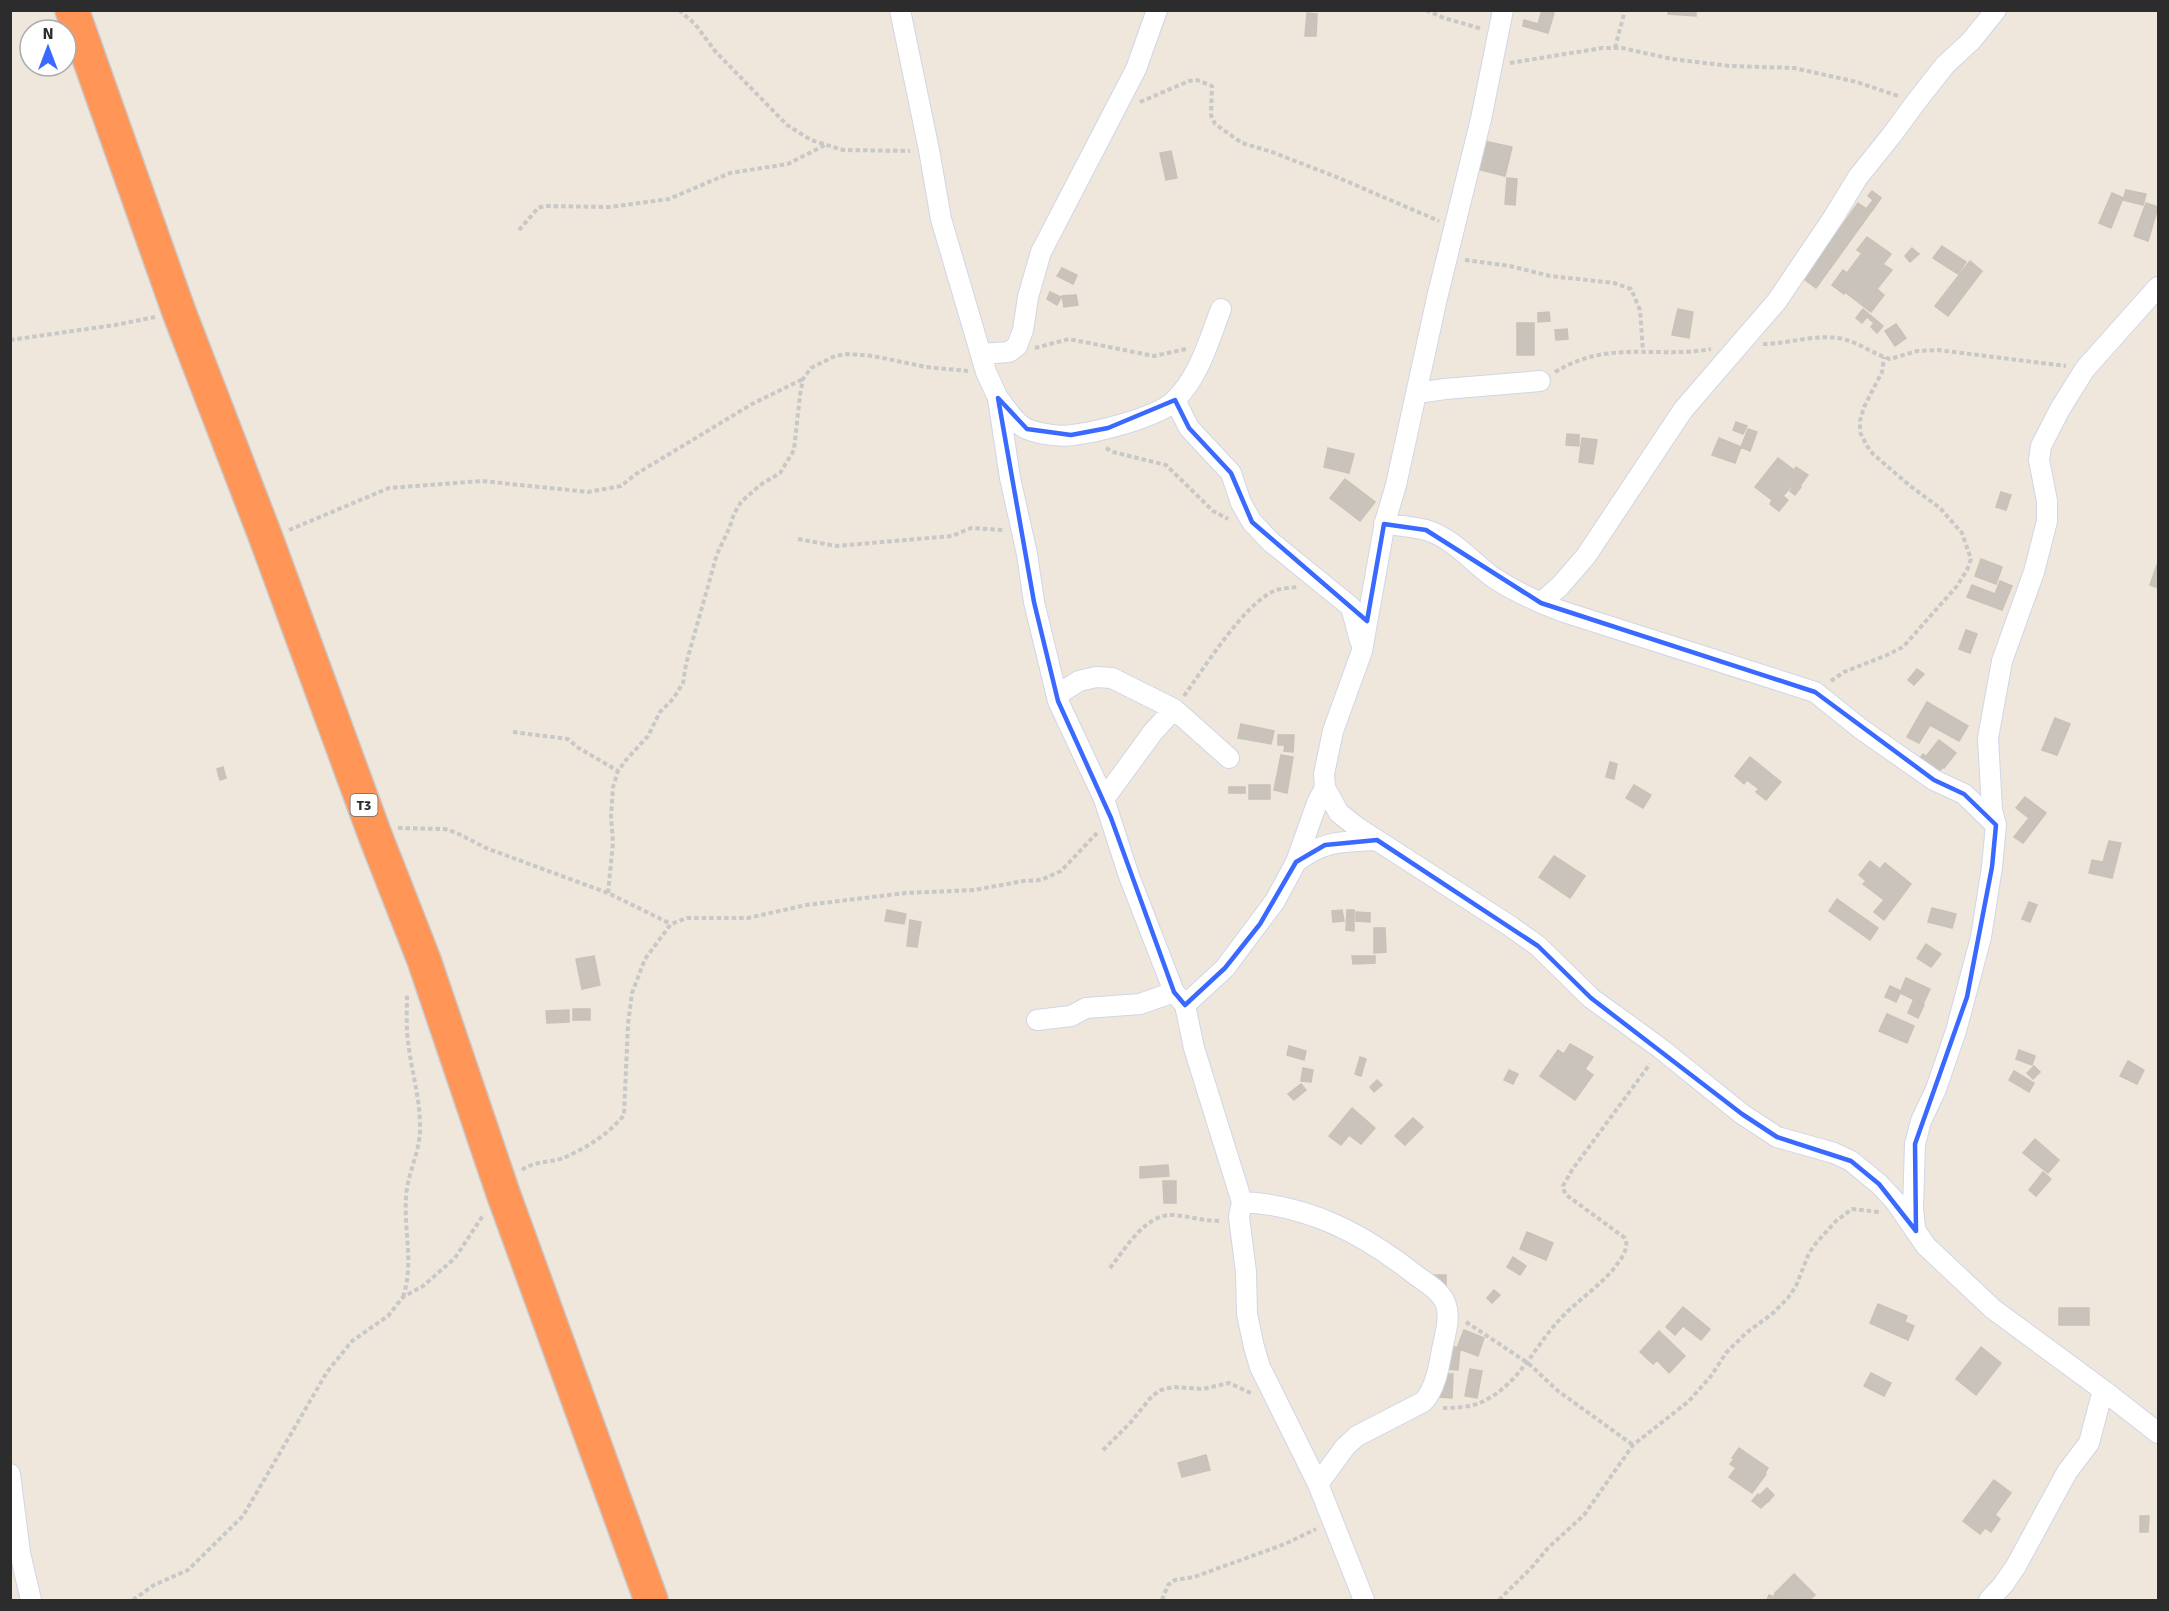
<svg xmlns="http://www.w3.org/2000/svg" width="2169" height="1611" font-family="Signika,sans-serif">
<style>
.building{fill:#cac3bc;stroke:#cac2b6;stroke-width:1.5}
.lines{fill:none;stroke-linecap:round;stroke-linejoin:round}
.street-casing{stroke:#d1d6e6;stroke-width:22}
.highway-casing{stroke:#c8c8c8;stroke-width:36}
.path{stroke:#c8c8c8;stroke-width:4;stroke-dasharray:4.5 3;stroke-linecap:butt}
.street{stroke:#fff;stroke-width:20}
.highway{stroke:#ff9657;stroke-width:33}
.marked{fill:none;stroke:#3969ff;stroke-width:4.5;stroke-linejoin:round}
.labels{text-anchor:middle;dominant-baseline:central;stroke-width:6;stroke-linejoin:round;paint-order:stroke}
.shield{fill:#fff;stroke:#6b6b6b;stroke-width:1.5}
.shield-label{font-size:14px;font-weight:bold;fill:#2c2c2c}
</style>
<rect width="100%" height="100%" fill="#efe6dc"/>
<path class="building" d="M1542,10L1554,13L1548,33L1523,26L1524,20L1538,24Z
M1669,10H1696V16L1668,14Z
M1307,13L1317,14L1316,36H1305Z
M1484,141L1512,147L1505,176L1477,169Z
M1171,151L1177,178L1166,180L1160,153Z
M1507,178L1517,179L1515,205L1505,204Z
M2126,190L2146,194L2143,205L2123,200Z
M1872,191L1881,198L1872,211L1867,208L1873,200L1868,196Z
M2112,193L2123,198L2111,228L2099,223Z
M1858,203L1871,212L1816,288L1804,279Z
M2146,203L2158,207L2148,241L2134,236Z
M1867,237L1891,254L1883,264L1892,270L1877,289L1884,295L1871,312L1845,292L1844,294L1832,285L1843,270L1847,273L1862,253L1857,250Z
M1942,246L1966,262L1958,274L1933,258Z
M1912,248L1919,254L1910,262L1905,256Z
M1970,261L1982,271L1948,316L1935,306Z
M1062,268L1077,275L1073,284L1057,276Z
M1050,292L1061,297L1057,305L1047,299Z
M1076,295L1078,305L1064,307L1062,296Z
M1678,309L1693,312L1689,338L1672,335Z
M1863,309L1883,326L1877,333L1871,327L1874,323L1867,317L1862,323L1856,318Z
M1549,312L1550,321L1538,322V313Z
M1517,323H1534V355H1517Z
M1896,324L1906,338L1895,346L1885,331Z
M1567,329L1568,339L1556,340L1555,330Z
M1736,422L1747,426L1743,434L1733,430Z
M1748,429L1757,432L1750,451L1741,447Z
M1567,434L1579,435V446L1566,445Z
M1582,438L1597,440L1593,464L1579,462Z
M1719,438L1741,447L1735,463L1712,455Z
M1328,448L1354,454L1349,473L1324,467Z
M1778,458L1794,470L1796,467L1808,475L1800,486L1795,482L1783,496L1788,500L1779,511L1770,504L1772,500L1755,487Z
M1345,479L1375,502L1360,521L1330,498Z
M1796,483L1801,487L1795,495L1790,491Z
M2001,492L2011,495L2006,510L1996,507Z
M1981,559L2002,567L1996,584L1975,576Z
M2158,562V588L2150,585Z
M2000,581L2012,586L2002,610L1967,597L1972,585L1995,594Z
M1966,630L1977,634L1970,653L1959,649Z
M1917,669L1924,674L1914,685L1908,680Z
M1927,702L1968,726L1959,741L1930,725L1919,743L1907,737Z
M2055,718L2070,724L2057,755L2042,750Z
M1241,724L1274,731L1271,744L1238,738Z
M1278,735H1294L1293,752L1284,751L1285,745H1278Z
M1939,740L1956,753L1944,768L1927,755Z
M1923,754L1942,768L1937,774L1918,761Z
M1281,755L1293,757L1287,793L1274,790Z
M1750,757L1781,782L1766,800L1756,792L1759,789L1747,780L1744,784L1735,776Z
M1610,762L1617,764L1614,779L1606,777Z
M223,767L226,778L220,780L217,769Z
M1249,785H1270V799H1249Z
M1634,785L1651,795L1643,808L1626,798Z
M1229,787H1245V793H1229Z
M2025,797L2046,813L2023,843L2014,837L2029,818L2016,808Z
M2109,841L2121,843L2112,878L2089,873L2092,860L2103,862Z
M1554,856L1585,876L1570,898L1539,877Z
M1870,861L1880,869L1885,863L1911,884L1884,920L1874,912L1884,900L1863,884L1866,881L1859,875Z
M1837,899L1878,928L1870,940L1829,911Z
M2029,902L2037,905L2030,922L2022,919Z
M1932,908L1956,914L1952,928L1928,922Z
M887,910L906,914L904,924L885,921Z
M1342,910L1344,921L1333,922L1332,911Z
M1347,910H1354V931L1346,930Z
M1356,912L1370,913V922L1356,921Z
M910,920L921,922L917,947L907,946Z
M1374,928H1385L1386,952L1374,953Z
M1926,944L1941,954L1931,967L1917,958Z
M594,956L600,985L582,989L576,959Z
M1352,956H1375V963L1353,964Z
M1906,978L1930,989L1923,1004L1900,993Z
M1890,986L1901,991L1896,1002L1885,997Z
M1913,1001L1924,1005L1918,1018L1908,1013Z
M573,1009H590V1020H573Z
M569,1010V1022L547,1023L546,1011Z
M1887,1014L1914,1026L1907,1043L1879,1031Z
M1570,1044L1593,1057L1585,1069L1593,1075L1575,1100L1540,1076L1558,1050L1564,1054Z
M1289,1046L1306,1051L1304,1060L1287,1055Z
M2019,1050L2035,1056L2032,1065L2016,1059Z
M1360,1057L1366,1059L1361,1076L1355,1074Z
M2128,1061L2144,1070L2137,1084L2120,1076Z
M2034,1066L2040,1072L2033,1079L2027,1073Z
M1303,1068L1313,1070L1311,1082L1301,1081Z
M1509,1070L1518,1074L1513,1084L1504,1080Z
M2014,1071L2034,1083L2029,1092L2009,1080Z
M1377,1080L1382,1085L1374,1092L1370,1087Z
M1301,1084L1306,1090L1294,1100L1288,1094Z
M1352,1108L1375,1128L1361,1144L1349,1135L1341,1145L1329,1136Z
M1413,1118L1423,1127L1405,1145L1395,1136Z
M2035,1139L2059,1160L2048,1173L2023,1153Z
M1168,1165L1169,1176L1140,1178V1167Z
M2043,1172L2051,1179L2036,1196L2029,1190Z
M1163,1181H1176V1203H1164Z
M1527,1232L1553,1243L1546,1260L1520,1249Z
M1513,1257L1526,1266L1520,1275L1507,1267Z
M1432,1275H1446V1286L1432,1285Z
M1494,1290L1500,1295L1492,1303L1487,1298Z
M1878,1304L1907,1316L1905,1322L1914,1326L1908,1340L1870,1323Z
M1683,1307L1710,1329L1701,1340L1683,1326L1675,1335L1666,1327Z
M2059,1308H2089V1325H2059Z
M1464,1330L1484,1338L1478,1356L1457,1348Z
M1659,1331L1685,1356L1669,1373L1657,1360L1653,1364L1640,1352Z
M1448,1346L1460,1348L1458,1370L1446,1369Z
M1981,1347L2001,1363L1976,1395L1956,1379Z
M1470,1369L1482,1371L1477,1398L1465,1396Z
M1871,1373L1891,1383L1884,1396L1864,1386Z
M1440,1374H1453L1452,1398L1440,1397Z
M1739,1448L1768,1468L1765,1473L1766,1474L1752,1493L1729,1477L1736,1468L1730,1464L1734,1459L1732,1458Z
M1206,1455L1210,1470L1182,1477L1178,1463Z
M1994,1480L2011,1493L1995,1515L2000,1519L1991,1532L1985,1528L1980,1534L1963,1521Z
M1767,1488L1774,1495L1768,1502L1760,1495Z
M1758,1494L1767,1502L1761,1508L1752,1501Z
M2140,1516H2149L2148,1532H2140Z
M1794,1574L1815,1595L1809,1600H1785L1776,1592Z
M1775,1593L1783,1596L1781,1600H1767L1769,1595L1774,1597Z"/>
<g class="lines">
<defs>
<path id="street" d="M900,10L929,150L941,219L986,372L998,398L1010,478L1027,554L1034,602L1058,701L1104,799L1129,876L1174,992L1185,1005L1194,1048L1242,1202L1239,1217L1246,1272L1247,1314L1254,1347L1260,1367L1318,1484L1364,1600
M981,354L1009,352L1017,346L1023,330L1028,297L1041,252L1136,69L1157,10
M1417,393L1445,389L1540,381
M999,399C1007,409 1015,424 1027,429C1039,434 1060,437 1073,435C1097,432 1155,418 1173,402C1199,378 1209,340 1221,309
M1175,400L1189,428L1231,473L1241,503L1252,522L1271,542L1351,607L1360,641
M1384,524C1398,525 1413,527 1426,530C1453,538 1472,562 1494,578C1514,591 1538,602 1561,611L1815,692L1861,729L1934,780L1964,794L1996,825
M1541,603L1560,586L1586,556L1683,410L1777,301L1833,218L1858,177L1891,136L1916,102L1945,65L1971,41L1996,10
M1057,695L1079,681L1096,677L1112,678L1174,709L1229,758
M1325,788L1339,813L1358,828L1510,926L1538,946L1591,998L1660,1048L1742,1114L1777,1137L1834,1153L1851,1161L1879,1184L1895,1201L1926,1246L1993,1309L2103,1390L2158,1433
M1104,799L1153,732L1174,709
M1296,862C1324,840 1343,842 1377,840
M1185,1005L1225,968L1275,901L1296,862L1317,803L1325,788L1324,774L1333,731L1362,651L1385,522L1396,485L1437,298L1481,119L1503,10
M1037,1020L1071,1016L1086,1008L1140,1004L1174,992
M1242,1202C1310,1205 1365,1235 1417,1276C1428,1284 1442,1292 1446,1305C1451,1318 1444,1338 1442,1350C1439,1367 1435,1390 1423,1402L1357,1436L1345,1447L1318,1484
M1915,1227L1913,1209L1915,1144L1921,1121L1936,1089L1956,1031L1981,937L1992,867L1996,825L1992,810L1988,738L2002,661L2034,572L2047,521V501L2039,460L2041,446L2060,409L2085,369L2158,287
M10,1474L20,1553L31,1600
M1989,1600L2003,1585L2016,1566L2067,1472L2089,1443L2103,1390"/>
<path id="highway" d="M72,10L179,312L266,538L375,835L424,960L503,1193L651,1600"/>
</defs>
<use href="#street" class="street-casing"/>
<use href="#highway" class="highway-casing"/>
<path class="path" d="M679,10L695,24L715,51L787,125L811,140L843,150L910,151
M1426,10L1444,18L1482,29
M1615,48L1625,10
M1510,63L1602,48H1622L1672,59L1730,66L1794,68L1857,82L1898,96
M1140,102L1189,81L1197,80L1212,86L1211,115L1215,124L1242,143L1272,152L1339,178L1439,221
M519,230L538,208L544,206L610,207L669,199L730,173L788,164L825,145
M1465,260L1510,266L1550,276L1614,283L1631,289L1640,310L1643,351
M10,340L115,325L155,317
M1763,344C1789,344 1817,333 1843,339C1860,343 1873,354 1890,359L1917,351L1938,350L2066,366
M1035,348L1069,339L1154,356L1186,349
M1555,372C1609,339 1655,359 1711,349
M1106,448L1113,452L1166,465L1213,511L1228,519
M289,530L389,488L482,481L588,492L621,486L636,474L752,404L803,379
M798,539L836,546L952,536L971,528L1003,530
M1831,681L1844,672L1887,655L1903,647L1957,586L1967,570L1971,559L1962,533L1940,508L1909,485L1873,454L1867,446L1860,432V421L1864,407L1882,372L1884,357
M1184,696C1204,668 1244,604 1274,591C1281,588 1290,588 1297,587
M513,732L568,739L577,747L618,771
M398,828L445,829L457,833L486,848L608,893L671,924
M608,893L613,843L611,816L613,787L618,771L626,760L648,736L660,712L673,699L683,683L686,664L717,554L729,529L734,514L741,502L760,485L780,473L794,450L800,395L803,379L811,368L835,356L848,354L873,356L926,367L968,371
M522,1170C534,1161 549,1163 563,1158C585,1149 609,1134 624,1115L628,1024L632,993L645,959L671,924L687,918H748L806,905L906,893L974,890L1024,881L1041,880L1061,871L1097,833
M1110,1268C1126,1248 1145,1214 1173,1215C1189,1216 1203,1221 1220,1221
M403,1297C414,1265 404,1231 406,1198C407,1173 421,1151 420,1126C420,1097 411,1070 408,1041C406,1026 407,1010 407,995
M1466,1322L1528,1363L1558,1391L1633,1445
M1443,1408C1456,1408 1472,1407 1484,1401C1524,1380 1535,1343 1565,1314C1582,1297 1604,1283 1618,1263C1623,1256 1629,1247 1625,1238L1565,1194L1563,1186L1572,1170L1650,1064
M1103,1450L1131,1422L1152,1396L1161,1390L1173,1387L1203,1389L1229,1383L1251,1393
M133,1600L154,1585L188,1570L243,1516L327,1372L352,1341L388,1316L403,1297L423,1286L455,1258L484,1214
M1162,1600L1168,1585L1175,1580L1194,1577L1285,1544L1316,1529
M1499,1600L1533,1566L1548,1548L1584,1515L1633,1445L1689,1401L1711,1376L1726,1353L1746,1333L1772,1314L1788,1298L1796,1286L1809,1253L1817,1242L1836,1221L1852,1209L1879,1212"/>
<use href="#street" class="street"/>
<use href="#highway" class="highway"/>
</g>
<path class="marked" d="M998,398L1027,429L1071,435L1108,428L1175,400L1189,428L1231,473L1252,522L1367,621L1384,524L1426,530L1541,603L1815,692L1934,780L1964,794L1996,825L1992,867L1967,997L1915,1144L1916,1231L1879,1184L1851,1161L1777,1137L1742,1114L1591,998L1538,946L1377,840L1325,845L1296,862L1260,924L1225,968L1185,1005L1174,992L1111,818L1058,701L1034,602Z"/>
<g class="labels">
<rect class="shield" x="350.5" y="794" width="27" height="22" rx="4.5"/>
<g class="shield-label">
<text x="364" y="805">T3</text>
</g>
</g>
<rect width="2169" height="1611" fill="none" stroke="#2c2c2c" stroke-width="24"/>
<g transform="translate(48 48)"><circle r="28" fill="#ffffff" stroke="#ababab" stroke-width="1.5"/>
<path d="M0-4.5L10 22L0 15L-10 22Z" fill="#3969ff"/>
<text y="-9" font-size="16" font-weight="bold" text-anchor="middle" fill="#2c2c2c">N</text>
</g>
</svg>
